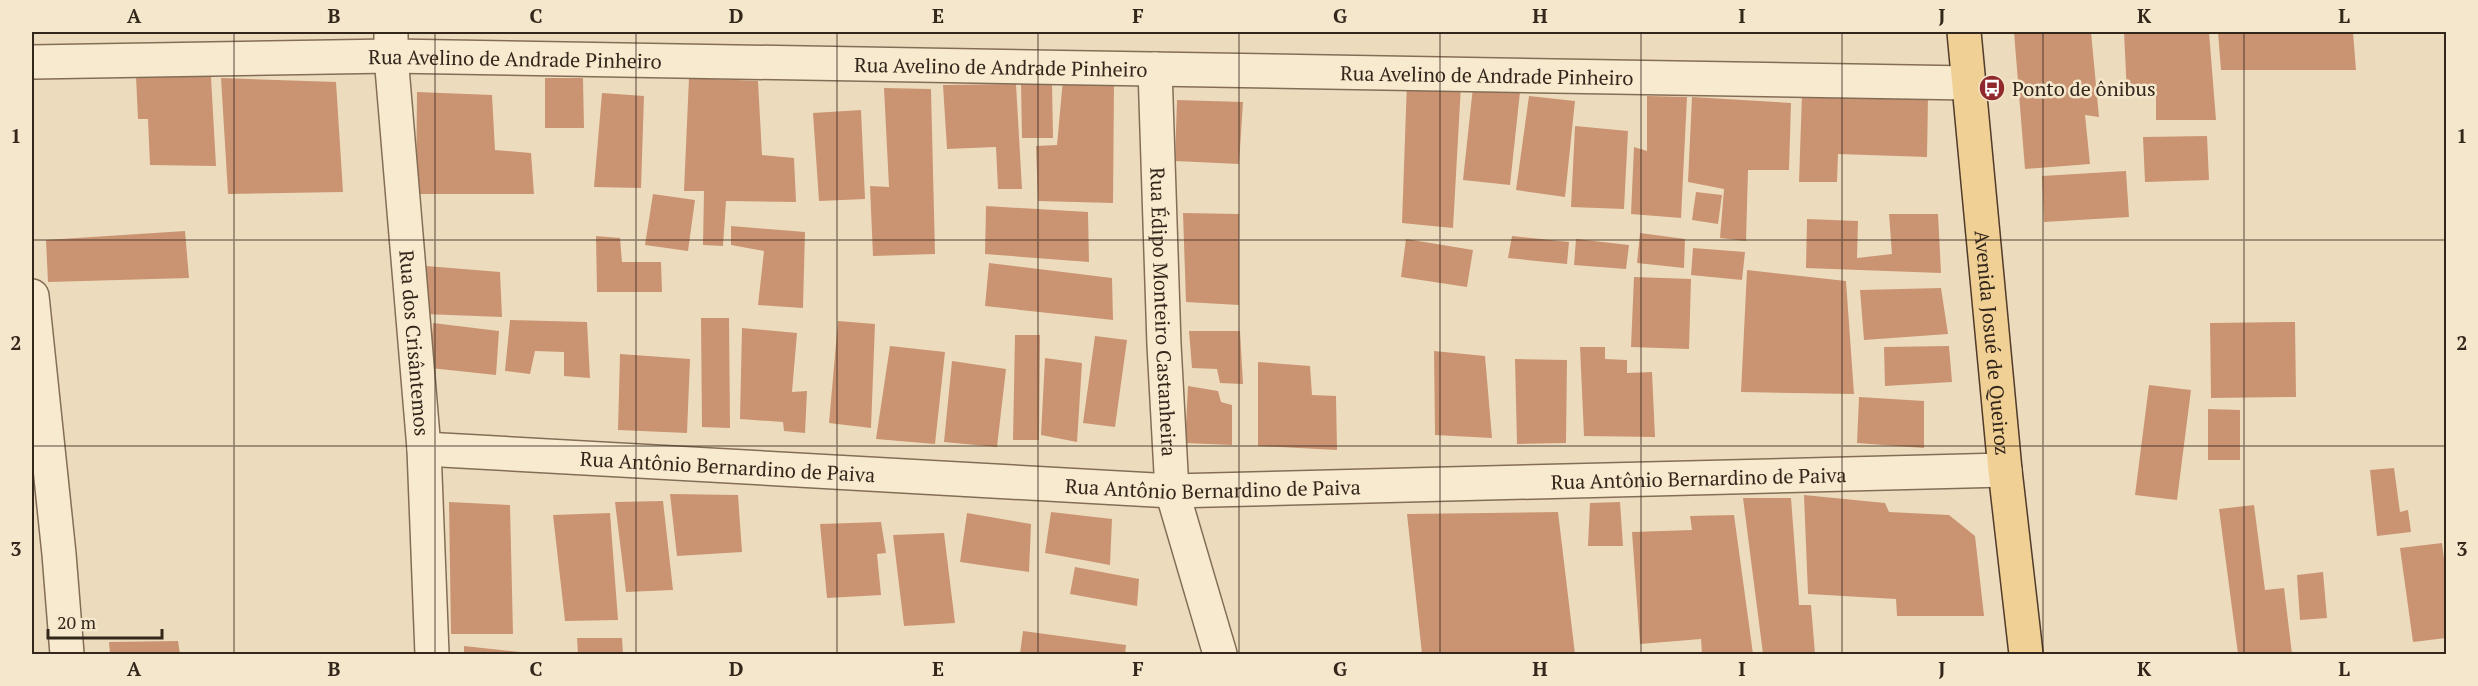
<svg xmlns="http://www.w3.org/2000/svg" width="2478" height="686" font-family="'PT Serif',serif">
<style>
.building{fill:#ca9473}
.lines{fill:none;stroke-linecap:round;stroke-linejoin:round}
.minor-casing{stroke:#846d57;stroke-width:36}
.primary-casing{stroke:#513b2b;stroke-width:36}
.minor{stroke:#f8eacf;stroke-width:33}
.primary{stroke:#f0d094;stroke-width:33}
.grid{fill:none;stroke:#33261b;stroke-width:1.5;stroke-opacity:0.55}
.labels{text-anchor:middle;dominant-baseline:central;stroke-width:5;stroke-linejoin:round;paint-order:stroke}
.street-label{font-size:20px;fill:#33261b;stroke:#f4e7cc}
.poi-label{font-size:20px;fill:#33261b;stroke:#f4e7cc;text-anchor:start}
.neatline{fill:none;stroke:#33261b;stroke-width:2}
.grid-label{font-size:20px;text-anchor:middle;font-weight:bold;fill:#33261b}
</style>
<rect width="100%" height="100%" fill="#ecdcbd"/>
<path class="building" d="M2014,32H2091L2099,117L2085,115L2090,164L2025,169Z
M2124,32H2209L2216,120H2156V97L2127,94Z
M2218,32H2353L2356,70H2221Z
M136,76L211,77L216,166L150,165L148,119H138Z
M221,78L336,82L343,192L228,194Z
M545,78H583L584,128H545Z
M689,78L758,81L762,155L794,158L796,202L726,201L723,246L703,245L704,191H684Z
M1063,79L1114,84L1113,203L1038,201L1036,146L1057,145Z
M1407,81L1461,85L1453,228L1402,223Z
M1021,83H1052L1053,138H1022Z
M1016,84L1022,189H998L996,147L947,149L943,85Z
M1473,87L1520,92L1510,185L1463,180Z
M884,88L931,89L935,254L873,256L870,186L889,187Z
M417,92L492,95L495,150L531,153L534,194H416Z
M602,93L644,96L641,188L594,187Z
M1802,94L1928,97L1927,157L1838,154L1837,182H1799Z
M1529,96L1575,101L1565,197L1516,190Z
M1647,96L1687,97L1681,218L1631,214L1634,147L1647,151Z
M1692,97L1791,103L1789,170H1748L1746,241L1720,238L1724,189L1688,182Z
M1177,100L1243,102L1239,164L1175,161Z
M861,110L865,199L819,201L813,113Z
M1575,126L1628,131L1624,209L1571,207Z
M2207,136L2209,180L2145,182L2143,137Z
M2126,171L2129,217L2044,222L2042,176Z
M1696,192L1722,195L1718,224L1692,220Z
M653,194L695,200L688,251L645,245Z
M986,206L1088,212L1089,262L985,254Z
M1183,213L1239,214V305L1186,302Z
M1889,214H1938L1941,273L1806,268L1807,219L1858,221L1857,258L1892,254Z
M731,226L805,232L803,308L758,305L764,251L731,245Z
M185,231L189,278L48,282L46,240Z
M1640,233L1685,239L1684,268L1637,263Z
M596,236L620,238L622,262H661L662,292H597Z
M1512,236L1569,242L1567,264L1508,258Z
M1406,239L1473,250L1467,287L1401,277Z
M1576,239L1629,245L1626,269L1574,265Z
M1693,248L1745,252L1742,280L1691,275Z
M989,263L1112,278L1113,320L985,306Z
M426,266L500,272L502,317L424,314Z
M1747,270L1846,281L1854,394L1741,392Z
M1634,277L1691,279L1689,349L1631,347Z
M1941,288L1948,334L1864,340L1860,290Z
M701,318H729L730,428L702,427Z
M510,320L587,322L590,378L564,376V352L535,351L530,374L505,371Z
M838,321L875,324L871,428L829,423Z
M2295,322L2296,397L2211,398L2210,323Z
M433,323L499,331L496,375L430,368Z
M742,328L797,333L792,392L807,391L805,433L784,431L783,422L740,419Z
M1189,331H1240L1243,384L1220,383L1217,369L1192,368Z
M1015,335H1040L1039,440H1013Z
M1095,336L1127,340L1115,427L1083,423Z
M890,346L945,352L935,444L876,439Z
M1949,346L1952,382L1885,386L1884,347Z
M1580,347H1605V359L1627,360V373L1652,372L1655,437L1584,436Z
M1434,351L1485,356L1492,438L1435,435Z
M620,354L690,359L687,433L618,430Z
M1045,358L1082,363L1077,442L1041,435Z
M1515,359L1567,360L1566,443L1517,444Z
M952,361L1006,369L997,447L944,442Z
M1258,362L1310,366L1312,395L1336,396L1337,450L1258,446Z
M2149,385L2191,390L2177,500L2135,495Z
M1188,386L1218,391L1221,402L1232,405V445L1185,443Z
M1859,397L1924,401V448L1857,443Z
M2208,409L2240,410V460H2208Z
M2394,468L2400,512L2408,510L2411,532L2377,536L2370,470Z
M670,494L738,495L742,552L677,556Z
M1804,495L1885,503L1889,512L1949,515L1975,536L1984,616H1897L1896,599L1808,594Z
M1743,498H1791L1799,605H1811L1815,654H1763Z
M663,501L673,590L626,592L615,502Z
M449,502L510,505L513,634H451Z
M1620,502L1623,546H1588L1590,503Z
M2254,505L2265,590L2284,588L2292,654H2238L2219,509Z
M1051,512L1112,519L1110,565L1045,553Z
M1558,512L1575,654H1422L1407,514Z
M610,513L618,620L565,621L553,515Z
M967,513L1031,524L1029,572L960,562Z
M1734,515L1753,654H1702L1701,639L1640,644L1632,532L1692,530L1690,516Z
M881,522L886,553L877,554L881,595L827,598L820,524Z
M944,533L955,623L904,626L893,535Z
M2442,543L2446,574V638L2413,642L2400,548Z
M1075,567L1139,579L1137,606L1070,594Z
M2323,572L2327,618L2300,620L2297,575Z
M1023,631L1126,645L1125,654H1020Z
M577,638H622L623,654H578Z
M178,641L180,654H110L109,642Z
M464,646L530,653V654H464Z"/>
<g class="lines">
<defs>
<g id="minor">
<path id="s1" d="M391,32V56L424,449L432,654"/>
<path id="s2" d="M32,62L391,56L1969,83"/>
<path id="s3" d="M1155,69L1164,345L1172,491L1220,654"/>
<path d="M32,296L59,554L67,654"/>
<path id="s4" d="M424,449L1172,491L2005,470"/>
</g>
<g id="primary">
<path id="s5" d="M1964,32L2005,470L2026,654"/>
</g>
</defs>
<use href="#minor" class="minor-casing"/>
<use href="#primary" class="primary-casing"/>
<use href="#minor" class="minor"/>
<use href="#primary" class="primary"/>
</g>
<path class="grid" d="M234,32V654M435,32V654M636,32V654M837,32V654M1038,32V654M1239,32V654M1440,32V654M1641,32V654M1842,32V654M2043,32V654M2244,32V654M32,240H2446M32,446H2446"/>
<defs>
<symbol id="bus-disc" viewBox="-11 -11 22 22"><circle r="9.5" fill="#91282d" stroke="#f4e7cc"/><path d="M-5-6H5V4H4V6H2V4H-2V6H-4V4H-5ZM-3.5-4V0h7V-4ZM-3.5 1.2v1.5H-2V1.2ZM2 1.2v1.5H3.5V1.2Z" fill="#fff"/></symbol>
</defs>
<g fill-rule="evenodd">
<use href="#bus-disc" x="1977" y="73" width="30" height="30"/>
</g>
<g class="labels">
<g class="street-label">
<text stroke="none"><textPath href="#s2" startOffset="483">Rua Avelino de Andrade Pinheiro</textPath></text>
<text stroke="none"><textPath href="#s2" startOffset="969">Rua Avelino de Andrade Pinheiro</textPath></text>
<text stroke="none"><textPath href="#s2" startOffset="1455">Rua Avelino de Andrade Pinheiro</textPath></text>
<text stroke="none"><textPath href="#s3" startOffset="243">Rua Édipo Monteiro Castanheira</textPath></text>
<text stroke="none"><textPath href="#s1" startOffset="312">Rua dos Crisântemos</textPath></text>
<text stroke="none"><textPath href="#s5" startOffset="312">Avenida Josué de Queiroz</textPath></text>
<text stroke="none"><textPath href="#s4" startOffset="304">Rua Antônio Bernardino de Paiva</textPath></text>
<text stroke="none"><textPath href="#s4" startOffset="1276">Rua Antônio Bernardino de Paiva</textPath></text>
<text stroke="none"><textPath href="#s4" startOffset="790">Rua Antônio Bernardino de Paiva</textPath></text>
</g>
<g class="poi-label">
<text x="2012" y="88">Ponto de ônibus</text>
</g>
</g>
<rect width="2478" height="686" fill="none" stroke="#f4e7cc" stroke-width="66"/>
<path d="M48 629v9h114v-9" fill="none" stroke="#33261b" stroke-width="3"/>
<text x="57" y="629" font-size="18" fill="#33261b" stroke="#f4e7cc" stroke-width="4.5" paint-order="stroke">20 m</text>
<rect x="33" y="33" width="2412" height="620" class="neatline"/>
<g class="grid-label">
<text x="134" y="23">A</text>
<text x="334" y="23">B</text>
<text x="536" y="23">C</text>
<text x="736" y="23">D</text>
<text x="938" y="23">E</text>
<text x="1138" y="23">F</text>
<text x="1340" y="23">G</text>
<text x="1540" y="23">H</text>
<text x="1742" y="23">I</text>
<text x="1942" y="23">J</text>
<text x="2144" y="23">K</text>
<text x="2344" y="23">L</text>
<text x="16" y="143">1</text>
<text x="2462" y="143">1</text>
<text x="16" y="350">2</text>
<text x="2462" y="350">2</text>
<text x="16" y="556">3</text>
<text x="2462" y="556">3</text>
<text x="134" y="676">A</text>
<text x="334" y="676">B</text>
<text x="536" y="676">C</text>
<text x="736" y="676">D</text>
<text x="938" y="676">E</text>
<text x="1138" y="676">F</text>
<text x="1340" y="676">G</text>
<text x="1540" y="676">H</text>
<text x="1742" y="676">I</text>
<text x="1942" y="676">J</text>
<text x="2144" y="676">K</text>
<text x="2344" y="676">L</text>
</g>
</svg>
